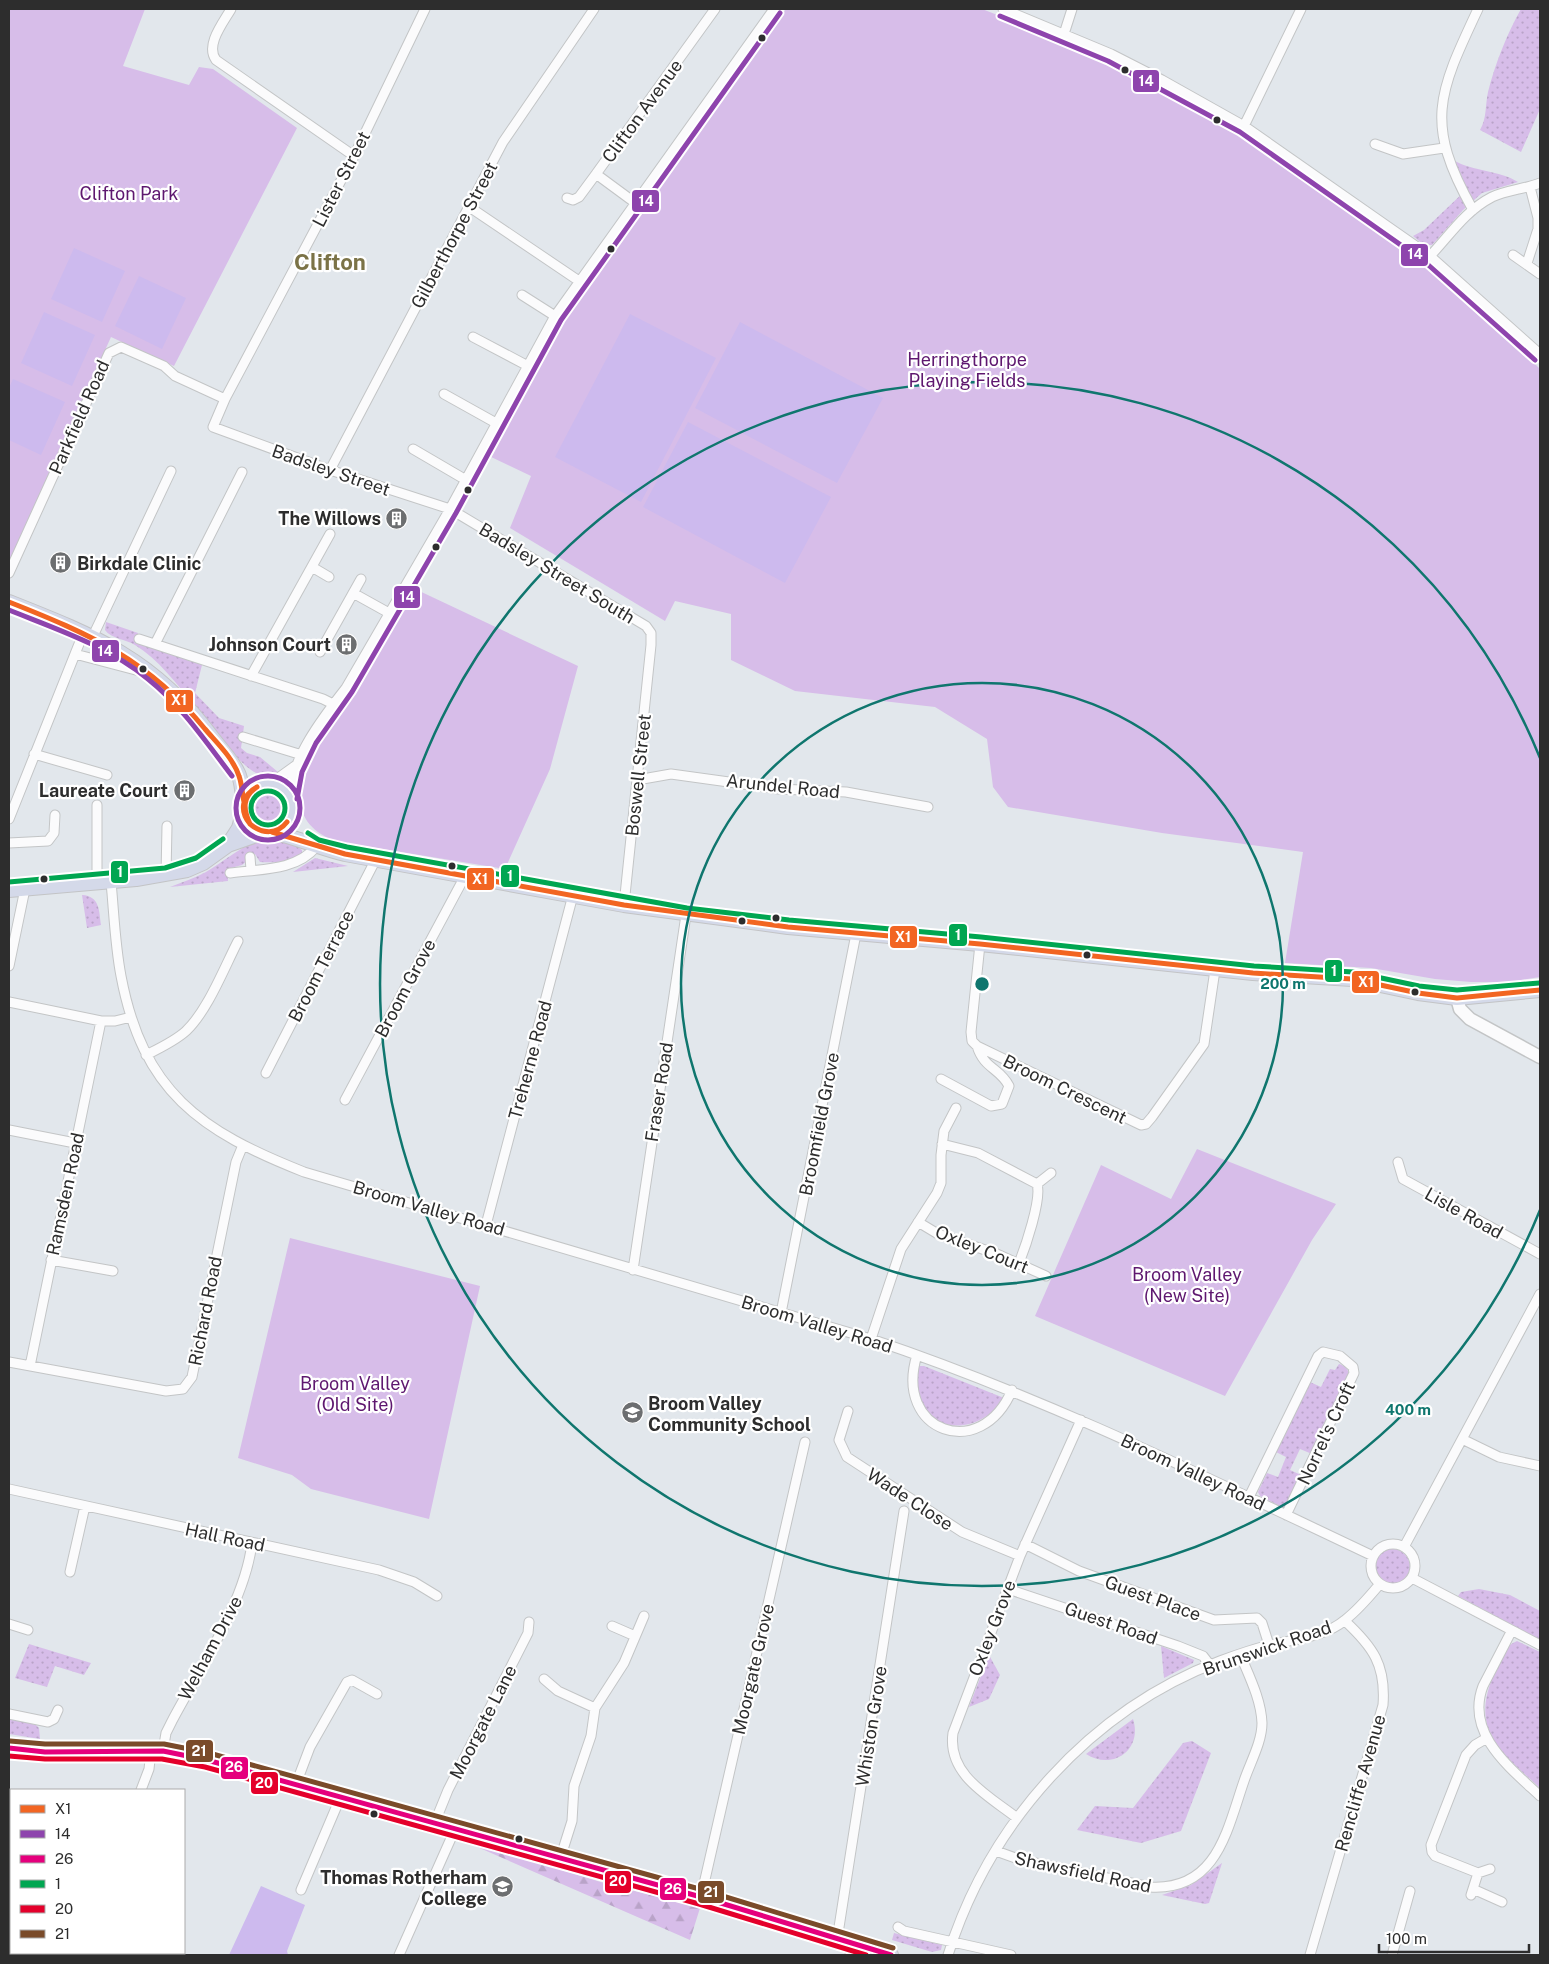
<svg xmlns="http://www.w3.org/2000/svg" width="1549" height="1964" font-family="'Public Sans',sans-serif">
<style>
.grass{fill:url(#grass-dots)}
.forest{fill:url(#forest-firs)}
.cemetery{fill:url(#cemetery-stones)}
.park{fill:#d7bde9}
.pitch{fill:#cdbaee}
.lines{fill:none;stroke-linecap:round;stroke-linejoin:round}
.street-casing{stroke:#c3c5c6;stroke-width:11}
.secondary-casing{stroke:#c3c5c6;stroke-width:15}
.primary-casing{stroke:#c3c4c6;stroke-width:16}
.street{stroke:#fbfbfc;stroke-width:9}
.secondary{stroke:#fbfbfc;stroke-width:12}
.primary{stroke:#d4d9e9;stroke-width:14}
.bus-1-casing{stroke:#fff;stroke-width:9}
.bus-2-casing{stroke:#fff;stroke-width:9}
.bus-3-casing{stroke:#fff;stroke-width:9}
.bus-4-casing{stroke:#fff;stroke-width:9}
.bus-5-casing{stroke:#fff;stroke-width:9}
.bus-6-casing{stroke:#fff;stroke-width:9}
.bus-1{stroke:#f26522;stroke-width:5}
.bus-2{stroke:#8e44ad;stroke-width:5}
.bus-3{stroke:#e5007d;stroke-width:5}
.bus-4{stroke:#00a651;stroke-width:5}
.bus-5{stroke:#e4002b;stroke-width:5}
.bus-6{stroke:#7a4b2a;stroke-width:5}
.ring{fill:none;stroke:#0f766e;stroke-width:2.5}
.bus-dot{fill:#2d2d2d;stroke:#fff;stroke-width:2}
.labels{text-anchor:middle;dominant-baseline:central;stroke-width:4.5;stroke-linejoin:round;paint-order:stroke}
.street-label{font-size:18px;fill:#2d2d2d;stroke:#fff}
.park-label{font-size:18px;fill:#5e176f;stroke:#fff}
.poi-label{font-size:18px;font-weight:bold;fill:#2d2d2d;stroke:#fff;text-anchor:end}
.district-label{font-size:22px;font-weight:bold;fill:#7b7347;stroke:#fff}
.centre{fill:#0f766e;stroke:#fff;stroke-width:2.5}
.ring-label{font-size:15px;text-anchor:middle;font-weight:bold;fill:#0f766e;stroke:#fff;stroke-width:4.5;stroke-linejoin:round;paint-order:stroke}
.line-badge{stroke:#fff;stroke-width:2}
.badge-label{font-size:14px;text-anchor:middle;font-weight:bold;fill:#fff}
</style>
<defs>
<pattern id="grass-dots" width="8" height="8" patternUnits="userSpaceOnUse" patternTransform="scale(1.25)"><rect width="8" height="8" fill="#d7bde9"/><path d="M2 2h.1M6 6h.1" fill="none" stroke="#b9a3c8" stroke-width="1.8" stroke-linecap="round"/></pattern>
<pattern id="forest-firs" width="22" height="20" patternUnits="userSpaceOnUse" patternTransform="scale(1.25)"><rect width="22" height="20" fill="#d7bde9"/><path d="M5 1l3.5 6h-7zM16 11l3.5 6h-7z" fill="#b9a3c8"/></pattern>
<pattern id="cemetery-stones" width="16" height="16" patternUnits="userSpaceOnUse" patternTransform="scale(1.25)"><rect width="16" height="16" fill="#d4cce2"/><path d="M2 7V4a2 2 0 0 1 4 0v3zM10 15v-3a2 2 0 0 1 4 0v3z" fill="#b6b0c2"/></pattern>
</defs>
<rect width="100%" height="100%" fill="#e2e7ec"/>
<path class="grass" d="M1521,9H1540V109L1521,152L1480,130C1487,118 1485,106 1488,92C1495,64 1507,34 1521,9Z
M1453,160C1474,172 1499,170 1518,182L1482,193L1463,210L1432,245H1424L1413,236L1424,230L1466,190Z
M106,622L138,633L136,642L202,665L195,693L219,718L244,726L241,748L247,753L260,757L278,772C270,775 263,776 256,773C237,764 209,721 194,705C177,684 158,659 135,645C126,639 111,639 105,630Z
M253 808a14 14 0 1 1 28 0a14 14 0 1 1-28 0Z
M268,839C281,840 291,841 302,850V855C291,862 272,863 260,862L255,854L247,856V861L242,865L227,869L228,881L170,887C182,882 195,878 206,872C227,860 243,843 268,839Z
M315,858L348,866L293,872Z
M82,895C100,896 99,911 101,925L87,928Z
M1339,1364C1346,1366 1349,1370 1349,1377L1312,1454L1300,1449L1290,1470L1301,1475L1287,1507L1284,1508L1260,1496L1258,1492L1267,1473L1278,1477L1286,1457L1276,1452L1310,1382L1321,1387L1330,1369L1335,1370Z
M918,1366H924L1004,1398C982,1433 930,1438 917,1393C915,1385 918,1374 918,1366Z
M1374 1567a18 18 0 1 1 36 0a18 18 0 1 1-36 0Z
M1479,1589L1510,1595L1540,1611V1640L1458,1596L1461,1592Z
M1517,1641L1540,1652V1788C1499,1750 1469,1731 1495,1671C1500,1658 1504,1646 1517,1641Z
M29,1644L91,1663L84,1675L55,1666L47,1687L15,1678Z
M1161,1646L1194,1660L1193,1663L1164,1678Z
M989,1655L1000,1675L989,1699L969,1707Z
M9,1718L36,1725L39,1728L40,1739L9,1734Z
M1133,1719C1143,1750 1112,1771 1086,1754Z
M1192,1741L1211,1753L1181,1831L1141,1843L1077,1830L1095,1806L1133,1808L1183,1743Z
M1222,1863L1209,1903L1205,1904L1162,1895L1191,1885Z
M894,1933L942,1945L941,1950L932,1952L892,1940Z"/>
<path class="forest" d="M459,1839L604,1883L700,1908L690,1940Z"/>
<path class="cemetery" d="M11,1935V1953H97L107,1955H9V1940Z"/>
<path class="park" d="M9,9H145L123,66L189,85L199,67L213,69L297,128L174,366L111,337L9,563Z
M786,9H982L1062,40L1163,88L1251,138L1304,171L1425,261L1485,314L1540,369V977L1509,982H1471L1435,979L1371,968L1285,963L1303,852L1162,833L1008,807L993,787L987,739L935,707L795,691L731,660V614L675,601L665,621L510,528L531,476L489,456L565,319Z
M413,588L578,666L550,769L505,869L334,841C299,825 296,805 303,769Z
M1197,1149L1336,1204L1312,1240L1225,1396L1035,1316L1101,1165L1171,1199Z
M290,1238L480,1286L429,1519L311,1489L292,1475L238,1458Z"/>
<path class="pitch" d="M74,248L125,271L102,322L51,299Z
M139,276L186,298L162,349L115,326Z
M44,312L95,335L72,386L21,363Z
M630,314L716,358L641,502L555,457Z
M740,322L883,398L837,483L695,408Z
M13,379L65,402L41,455L9,440V388Z
M688,422L831,497L785,583L643,507Z
M261,1886L305,1905L287,1951L288,1955H229Z"/>
<g class="lines">
<defs>
<path id="street" d="M231,9C223,23 205,45 216,60L354,156
M425,9L354,156L225,399L213,427L330,470L450,509L646,626L651,633V645L624,905
M1003,9L1111,54L1162,80L1244,126L1430,256L1540,354
M1064,34L1072,9
M1244,126L1301,9
M1375,144L1403,154L1444,148
M567,198L573,200L579,197L596,174
M634,202L596,174L715,9
M468,206L579,281
M1473,210C1424,123 1438,94 1478,9
M1513,255L1540,274
M1430,256C1450,235 1465,211 1492,197C1507,190 1525,189 1540,183
M1527,263L1538,229V218L1530,187
M522,295L555,316
M473,337L528,366
M444,394L496,423
M413,449L466,480
M330,470L503,142L594,9
M312,567L329,577
M9,573L109,353L121,347L164,366L175,376L225,399
M353,593L389,613
M93,636L171,471
M139,639L323,699L333,704
M155,644L242,472
M320,652L361,579
M75,654L147,673
M251,676L330,534
M243,737L302,755
M34,754L107,775
M637,780L671,774L779,789L846,792L928,807
M270,784L295,766
M290,798C289,761 324,716 346,688L450,509L555,316L774,9
M9,819L79,644
M9,843L48,841L54,833L55,815
M250,857L251,870
M230,873C260,869 296,871 316,847
M166,875L167,826
M111,882C114,913 115,945 121,976C143,1092 200,1131 304,1172L871,1339C1044,1397 1208,1478 1373,1556
M97,883V805
M980,944L971,1032L972,1041L977,1046L1141,1125L1146,1124L1152,1117L1204,1044L1215,970
M9,966L25,889
M9,1002L101,1021H115L131,1017
M146,1055C160,1048 175,1041 186,1031C208,1010 224,968 238,941
M266,1073L376,859
M941,1079L991,1106L1002,1104L1009,1086C1000,1068 984,1069 977,1046
M345,1100L465,876
M9,1130L75,1143
M942,1144L978,1153L1037,1184C1042,1199 1025,1248 1019,1263
M1398,1162L1403,1179L1540,1254
M1037,1184L1051,1173
M918,1222L938,1234L997,1254L1046,1276
M486,1225L573,895
M51,1260L113,1271
M633,1270L686,915
M781,1313L856,934
M871,1339L901,1249L937,1193L941,1183V1155L944,1131L956,1108
M917,1355C893,1432 981,1463 1012,1390
M9,1362L166,1391L183,1389L192,1377L236,1162L243,1145
M30,1366L101,1021
M848,1411L839,1440L847,1457L962,1532L1020,1556
M1462,1439L1499,1457L1540,1466
M9,1489L379,1570L414,1582L437,1596
M1249,1497L1318,1356L1323,1352L1340,1356L1353,1367L1354,1373L1286,1515
M1371 1566a22 22 0 1 1 44 0a22 22 0 1 1-44 0Z
M1025,1544L1079,1571L1214,1620L1257,1618L1262,1623L1269,1645
M1404,1547L1540,1294
M70,1572L85,1506
M1412,1578L1540,1645
M1008,1589L1178,1646L1203,1656L1210,1665
M9,1624L28,1630
M612,1626L635,1636
M1511,1632L1483,1686C1465,1733 1509,1767 1540,1796
M544,1679L558,1691L595,1708
M9,1714L48,1722L54,1719L58,1710
M163,1751L166,1733L172,1721C200,1668 245,1602 252,1543
M296,1784L310,1747L347,1682L352,1680L377,1694
M141,1790L149,1769L151,1751
M1017,1818C989,1796 947,1775 953,1733L1020,1556L1081,1420
M435,1822L448,1790L528,1633L529,1622
M996,1851L1021,1860L1150,1887C1217,1891 1227,1830 1244,1781C1250,1763 1262,1742 1262,1723C1261,1699 1249,1676 1240,1654
M560,1859L572,1821L574,1786L591,1736L595,1708L624,1663L644,1616
M1478,1873L1435,1856L1432,1852L1431,1845L1466,1755L1475,1745L1487,1738
M1473,1889L1502,1902
M301,1890L341,1796
M1471,1895L1478,1873L1490,1869
M701,1897L805,1442
M898,1927L904,1931L1011,1955
M837,1940L904,1511
M399,1955L456,1827
M850,1955L852,1944
M948,1955C989,1824 1090,1710 1220,1661C1236,1655 1253,1649 1270,1645C1295,1639 1325,1637 1345,1620C1358,1610 1369,1597 1379,1585
M1310,1955L1383,1705C1386,1665 1373,1647 1345,1621
M1392,1955L1410,1891"/>
<path id="secondary" d="M1457,998L1460,1009L1470,1019L1540,1057"/>
<path id="primary" d="M9,602C95,636 154,659 211,736C219,747 232,760 238,773C242,781 242,793 244,802
M244 808a24 24 0 1 1 48 0a24 24 0 1 1-48 0Z
M272,832C298,838 320,848 345,854L624,905L788,927L980,944L1253,973L1352,979L1418,993L1457,998L1540,990
M228,845L265,832
M9,890L136,879L187,870L203,863L228,845L239,828L244,810
M9,1748L45,1752L163,1751L207,1760L701,1897L891,1955"/>
</defs>
<use href="#street" class="street-casing"/>
<use href="#secondary" class="secondary-casing"/>
<use href="#primary" class="primary-casing"/>
<use href="#street" class="street"/>
<use href="#secondary" class="secondary"/>
<use href="#primary" class="primary"/>
<defs>
<path id="bus-1" d="M9,602C90,634 149,660 205,729C217,743 233,758 239,776C242,784 242,793 244,802
M250,824C262,834 277,835 287,822
M250,824C239,811 242,795 257,787
M250,824C243,809 242,797 257,787
M272,832L345,854L624,905L788,927L980,944L1253,973L1352,979L1418,993L1457,998L1540,990"/>
<path id="bus-2" d="M1000,16L1108,61L1240,132L1425,262L1535,360
M9,610C56,629 108,646 148,679C182,706 206,742 232,776
M236 808a32 32 0 1 1 64 0a32 32 0 1 1-64 0Z
M297,799L302,772L316,743L352,692L456,513L561,320L780,13"/>
<path id="bus-3" d="M9,1748L45,1752L163,1751L207,1760L701,1897L891,1955"/>
<path id="bus-4" d="M251 808a17 17 0 1 1 34 0a17 17 0 1 1-34 0Z
M308,833L319,840L347,847L687,908L789,920L981,937L1254,966L1353,972L1419,986L1457,990L1539,983
M9,882L165,868L196,858L223,839"/>
<path id="bus-5" d="M9,1756L45,1759H162L205,1767L699,1904L866,1955"/>
<path id="bus-6" d="M10,1741L45,1744H164L209,1753L703,1890L893,1948"/>
</defs>
<use href="#bus-1" class="bus-1-casing"/>
<use href="#bus-2" class="bus-2-casing"/>
<use href="#bus-3" class="bus-3-casing"/>
<use href="#bus-4" class="bus-4-casing"/>
<use href="#bus-5" class="bus-5-casing"/>
<use href="#bus-6" class="bus-6-casing"/>
<use href="#bus-1" class="bus-1"/>
<use href="#bus-2" class="bus-2"/>
<use href="#bus-3" class="bus-3"/>
<use href="#bus-4" class="bus-4"/>
<use href="#bus-5" class="bus-5"/>
<use href="#bus-6" class="bus-6"/>
</g>
<g class="ring">
<circle cx="982" cy="984" r="301"/>
<path d="M1540 1210A602 602 0 1 1 1540 758"/>
</g>
<defs>
<symbol id="building-disc" viewBox="-11 -11 22 22"><circle r="9.5" fill="#6c6e70" stroke="#fff"/><path d="M-4-6H4V6H1V3H-1V6H-4ZM-2.5-4.3h1.7v1.8h-1.7ZM.8-4.3h1.7v1.8H.8ZM-2.5-1h1.7V.8h-1.7ZM.8-1h1.7V.8H.8Z" fill="#fff"/></symbol>
<symbol id="school-disc" viewBox="-11 -11 22 22"><circle r="9.5" fill="#6c6e70" stroke="#fff"/><path d="M0-5L7-2L0 1L-7-2ZM-4 1L0 2.5L4 1V4Q0 6-4 4Z" fill="#fff"/></symbol>
<symbol id="university-disc" viewBox="-11 -11 22 22"><circle r="9.5" fill="#6c6e70" stroke="#fff"/><path d="M0-5L7-2L0 1L-7-2ZM-4 1L0 2.5L4 1V4Q0 6-4 4Z" fill="#fff"/></symbol>
</defs>
<g fill-rule="evenodd">
<use href="#building-disc" x="384" y="506" width="25" height="25"/>
<use href="#building-disc" x="48" y="550" width="25" height="25"/>
<use href="#building-disc" x="334" y="632" width="25" height="25"/>
<use href="#building-disc" x="172" y="778" width="25" height="25"/>
<use href="#school-disc" x="620" y="1400" width="25" height="25"/>
<use href="#university-disc" x="490" y="1874" width="25" height="25"/>
</g>
<g class="bus-dot">
<circle cx="762" cy="38" r="4.5"/>
<circle cx="1125" cy="70" r="4.5"/>
<circle cx="1217" cy="120" r="4.5"/>
<circle cx="611" cy="249" r="4.5"/>
<circle cx="468" cy="490" r="4.5"/>
<circle cx="436" cy="547" r="4.5"/>
<circle cx="143" cy="669" r="4.5"/>
<circle cx="452" cy="866" r="4.5"/>
<circle cx="44" cy="879" r="4.5"/>
<circle cx="776" cy="918" r="4.5"/>
<circle cx="742" cy="921" r="4.5"/>
<circle cx="1087" cy="955" r="4.5"/>
<circle cx="1415" cy="992" r="4.5"/>
<circle cx="374" cy="1814" r="4.5"/>
<circle cx="519" cy="1839" r="4.5"/>
</g>
<g class="labels">
<g class="street-label">
<text transform="translate(642 111) rotate(-54)">Clifton Avenue</text>
<text transform="translate(341 179) rotate(-63)">Lister Street</text>
<text transform="translate(454 235) rotate(-62)">Gilberthorpe Street</text>
<text transform="translate(79 417) rotate(-66)">Parkfield Road</text>
<text transform="translate(331 470) rotate(19)">Badsley Street</text>
<text transform="translate(557 573) rotate(31)">Badsley Street South</text>
<text transform="translate(638 775) rotate(-84)">Boswell Street</text>
<text transform="translate(783 786) rotate(6)">Arundel Road</text>
<text transform="translate(321 966) rotate(-63)">Broom Terrace</text>
<text transform="translate(405 988) rotate(-62)">Broom Grove</text>
<text transform="translate(530 1060) rotate(-75)">Treherne Road</text>
<text transform="translate(1065 1089) rotate(26)">Broom Crescent</text>
<text transform="translate(659 1092) rotate(-81)">Fraser Road</text>
<text transform="translate(819 1124) rotate(-79)">Broomfield Grove</text>
<text transform="translate(65 1194) rotate(-78)">Ramsden Road</text>
<text transform="translate(429 1208) rotate(16)">Broom Valley Road</text>
<text transform="translate(1464 1213) rotate(29)">Lisle Road</text>
<text transform="translate(982 1249) rotate(22)">Oxley Court</text>
<text transform="translate(205 1311) rotate(-79)">Richard Road</text>
<text transform="translate(817 1324) rotate(17)">Broom Valley Road</text>
<text transform="translate(1326 1433) rotate(-65)">Norrel's Croft</text>
<text transform="translate(1193 1472) rotate(25)">Broom Valley Road</text>
<text transform="translate(910 1499) rotate(33)">Wade Close</text>
<text transform="translate(225 1537) rotate(12)">Hall Road</text>
<text transform="translate(1153 1598) rotate(20)">Guest Place</text>
<text transform="translate(1111 1623) rotate(19)">Guest Road</text>
<text transform="translate(992 1628) rotate(-69)">Oxley Grove</text>
<text transform="translate(210 1648) rotate(-62)">Welham Drive</text>
<text transform="translate(1267 1648) rotate(-19)">Brunswick Road</text>
<text transform="translate(753 1669) rotate(-77)">Moorgate Grove</text>
<text transform="translate(483 1722) rotate(-63)">Moorgate Lane</text>
<text transform="translate(871 1726) rotate(-81)">Whiston Grove</text>
<text transform="translate(1360 1783) rotate(-74)">Rencliffe Avenue</text>
<text transform="translate(1083 1872) rotate(12)">Shawsfield Road</text>
</g>
<g class="park-label">
<text x="129" y="193">Clifton Park</text>
<text x="967" y="359">Herringthorpe<tspan x="967" dy="21">Playing Fields</tspan></text>
<text x="1187" y="1274">Broom Valley<tspan x="1187" dy="21">(New Site)</tspan></text>
<text x="355" y="1383">Broom Valley<tspan x="355" dy="21">(Old Site)</tspan></text>
</g>
<g class="poi-label">
<text x="381" y="518">The Willows</text>
<text x="77" y="563" text-anchor="start">Birkdale Clinic</text>
<text x="331" y="644">Johnson Court</text>
<text x="168" y="790">Laureate Court</text>
<text x="648" y="1403" text-anchor="start">Broom Valley<tspan x="648" dy="21">Community School</tspan></text>
<text x="487" y="1877">Thomas Rotherham<tspan x="487" dy="21">College</tspan></text>
</g>
<g class="district-label">
<text x="330" y="262">Clifton</text>
</g>
</g>
<circle cx="982" cy="984" r="8" class="centre"/>
<g class="ring-label">
<text x="1283" y="989">200 m</text>
<text x="1408" y="1415">400 m</text>
</g>
<g class="line-badge">
<rect x="1132" y="69" width="28" height="24" rx="5" fill="#8e44ad"/>
<rect x="631" y="189" width="29" height="24" rx="5" fill="#8e44ad"/>
<rect x="1400" y="243" width="29" height="24" rx="5" fill="#8e44ad"/>
<rect x="393" y="585" width="28" height="24" rx="5" fill="#8e44ad"/>
<rect x="91" y="639" width="29" height="24" rx="5" fill="#8e44ad"/>
<rect x="165" y="689" width="29" height="24" rx="5" fill="#f26522"/>
<rect x="110" y="860" width="19" height="24" rx="5" fill="#00a651"/>
<rect x="500" y="864" width="20" height="24" rx="5" fill="#00a651"/>
<rect x="466" y="867" width="29" height="24" rx="5" fill="#f26522"/>
<rect x="948" y="923" width="20" height="24" rx="5" fill="#00a651"/>
<rect x="889" y="925" width="29" height="24" rx="5" fill="#f26522"/>
<rect x="1324" y="959" width="19" height="24" rx="5" fill="#00a651"/>
<rect x="1351" y="970" width="29" height="24" rx="5" fill="#f26522"/>
<rect x="185" y="1739" width="29" height="24" rx="5" fill="#7a4b2a"/>
<rect x="220" y="1756" width="29" height="24" rx="5" fill="#e5007d"/>
<rect x="250" y="1771" width="29" height="24" rx="5" fill="#e4002b"/>
<rect x="604" y="1870" width="28" height="24" rx="5" fill="#e4002b"/>
<rect x="659" y="1877" width="28" height="24" rx="5" fill="#e5007d"/>
<rect x="697" y="1880" width="28" height="24" rx="5" fill="#7a4b2a"/>
</g>
<g class="badge-label">
<text x="1146" y="86">14</text>
<text x="646" y="206">14</text>
<text x="1415" y="259">14</text>
<text x="407" y="602">14</text>
<text x="105" y="656">14</text>
<text x="179" y="705">X1</text>
<text x="120" y="877">1</text>
<text x="510" y="881">1</text>
<text x="480" y="884">X1</text>
<text x="958" y="940">1</text>
<text x="903" y="942">X1</text>
<text x="1334" y="976">1</text>
<text x="1366" y="987">X1</text>
<text x="199" y="1756">21</text>
<text x="234" y="1772">26</text>
<text x="264" y="1788">20</text>
<text x="618" y="1886">20</text>
<text x="673" y="1894">26</text>
<text x="711" y="1897">21</text>
</g>
<rect width="1549" height="1964" fill="none" stroke="#2d2d2d" stroke-width="20"/>
<rect x="10" y="1789" width="175" height="165" fill="#ffffff" stroke="#ababab"/>
<rect x="20" y="1805" width="25" height="8" fill="#f26522" stroke="#ababab"/>
<text x="55" y="1814" font-size="15" fill="#2d2d2d">X1</text>
<rect x="20" y="1830" width="25" height="8" fill="#8e44ad" stroke="#ababab"/>
<text x="55" y="1839" font-size="15" fill="#2d2d2d">14</text>
<rect x="20" y="1855" width="25" height="8" fill="#e5007d" stroke="#ababab"/>
<text x="55" y="1864" font-size="15" fill="#2d2d2d">26</text>
<rect x="20" y="1880" width="25" height="8" fill="#00a651" stroke="#ababab"/>
<text x="55" y="1889" font-size="15" fill="#2d2d2d">1</text>
<rect x="20" y="1905" width="25" height="8" fill="#e4002b" stroke="#ababab"/>
<text x="55" y="1914" font-size="15" fill="#2d2d2d">20</text>
<rect x="20" y="1930" width="25" height="8" fill="#7a4b2a" stroke="#ababab"/>
<text x="55" y="1939" font-size="15" fill="#2d2d2d">21</text>
<path d="M1379 1944v8h150v-8" fill="none" stroke="#2d2d2d" stroke-width="2.5"/>
<text x="1386" y="1944" font-size="15" fill="#2d2d2d" stroke="#ffffff" stroke-width="4" paint-order="stroke">100 m</text>
</svg>
